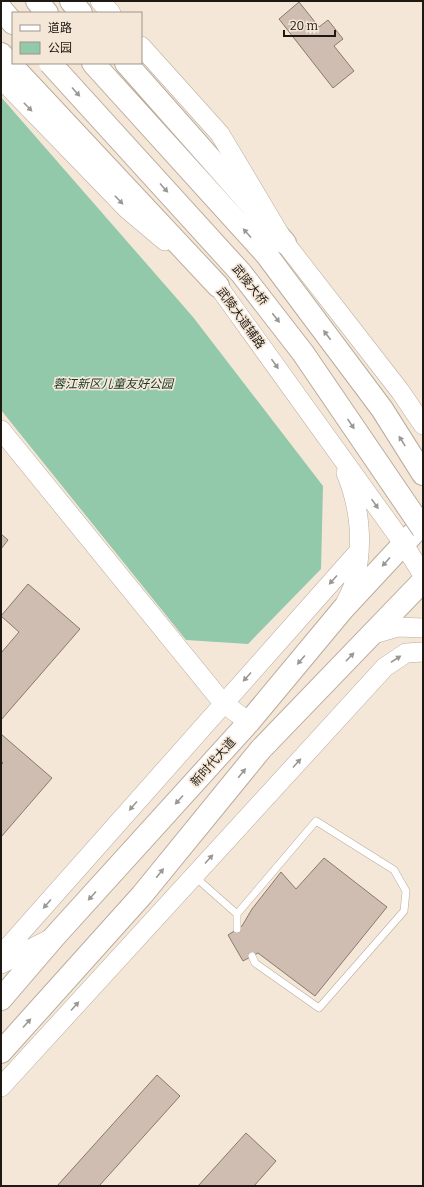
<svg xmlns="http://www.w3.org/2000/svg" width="424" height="1187" font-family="Bitter,'Noto Sans SC',serif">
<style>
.green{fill:#92c9aa}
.building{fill:#cebdb0;stroke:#89796d}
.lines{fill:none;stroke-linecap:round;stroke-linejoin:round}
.lane-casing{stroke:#baac9d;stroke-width:8}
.secondary-casing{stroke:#baac9d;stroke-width:20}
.primary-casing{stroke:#baac9d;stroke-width:24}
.lane{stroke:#fff;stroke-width:7}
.secondary{stroke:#fff;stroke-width:19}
.primary{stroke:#fff;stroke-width:22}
.primary-bridge-casing{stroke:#baac9d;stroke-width:24;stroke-linecap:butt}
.primary-bridge{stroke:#fff;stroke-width:22}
.oneway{fill:#9a9895}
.labels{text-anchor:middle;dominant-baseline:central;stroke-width:3.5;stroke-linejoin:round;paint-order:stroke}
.street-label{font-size:12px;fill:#1e1913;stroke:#f5e7d7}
.park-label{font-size:12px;font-style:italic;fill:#143625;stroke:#f5e7d7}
</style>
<rect width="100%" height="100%" fill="#f5e7d7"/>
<path class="green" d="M1,97L193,317L323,486L321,569L248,644L186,640L1,410Z"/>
<path class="building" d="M299,2L319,27L328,20L343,39L334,46L354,71L333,88L279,19Z
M1,534L8,540L1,549Z
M28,584L80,629L1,720V653L19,632L1,616Z
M1,734L52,778L1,837V765L3,763L1,761Z
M324,858L387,907L315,996L258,953L243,961L228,935L242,926L252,909L281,872L296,889Z
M157,1075L180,1096L99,1186H57Z
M246,1133L276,1161L254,1186H198Z"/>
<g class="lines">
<defs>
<path id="lane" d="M194,876L237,914L316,821L394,870L406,891L404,911L319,1008L255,963L252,956
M237,914V929"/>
<path id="secondary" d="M100,1L111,13
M141,46L220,134L285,243L400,391L423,425
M1,79L127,209L165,241
M207,276L218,286L403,543L423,575
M1,430L223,703L249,722
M345,604C348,597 353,589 354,582C364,546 360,507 346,473
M371,635L398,627L423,628
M1,955L359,551
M1,964L52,938
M1,1087L385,667L406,653L423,652"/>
<path id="primary" d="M37,1L47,13
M71,1L81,13
M1,9L13,23
M1,54L218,286
M93,63L266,254L382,409L423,474
M126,63L285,243
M1,999L55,936L249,722L343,609L423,523
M1,1052L142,895L261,749L423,581"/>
</defs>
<use href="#lane" class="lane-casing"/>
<use href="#secondary" class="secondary-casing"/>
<use href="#primary" class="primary-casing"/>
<use href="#lane" class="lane"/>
<use href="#secondary" class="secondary"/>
<use href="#primary" class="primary"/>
<defs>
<path id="primary-bridge" d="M50,63L241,273L303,353L423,529"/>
</defs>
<use href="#primary-bridge" class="primary-bridge-casing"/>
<use href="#primary-bridge" class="primary-bridge"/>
</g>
<defs><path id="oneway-solid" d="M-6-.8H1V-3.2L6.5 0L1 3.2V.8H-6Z"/></defs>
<g class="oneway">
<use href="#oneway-solid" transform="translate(76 92) rotate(48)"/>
<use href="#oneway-solid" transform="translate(28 107) rotate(46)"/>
<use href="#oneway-solid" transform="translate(164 188) rotate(48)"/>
<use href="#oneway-solid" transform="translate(119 200) rotate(46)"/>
<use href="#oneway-solid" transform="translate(247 233) rotate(-132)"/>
<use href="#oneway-solid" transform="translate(276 318) rotate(52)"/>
<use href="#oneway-solid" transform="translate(327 335) rotate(-127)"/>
<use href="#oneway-solid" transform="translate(275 364) rotate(54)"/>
<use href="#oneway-solid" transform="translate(351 424) rotate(56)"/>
<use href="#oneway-solid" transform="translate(402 441) rotate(-122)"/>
<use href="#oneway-solid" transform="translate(375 504) rotate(55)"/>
<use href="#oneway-solid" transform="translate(386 562) rotate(132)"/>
<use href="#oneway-solid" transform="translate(333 580) rotate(132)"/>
<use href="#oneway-solid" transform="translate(350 657) rotate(-46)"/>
<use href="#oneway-solid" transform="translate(396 659) rotate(-33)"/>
<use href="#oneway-solid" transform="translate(301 660) rotate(130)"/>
<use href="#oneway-solid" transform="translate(247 677) rotate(132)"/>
<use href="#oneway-solid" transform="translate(297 763) rotate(-48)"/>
<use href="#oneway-solid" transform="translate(242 773) rotate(-51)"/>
<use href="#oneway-solid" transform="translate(179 800) rotate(132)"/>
<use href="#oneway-solid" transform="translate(133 806) rotate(131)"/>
<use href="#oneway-solid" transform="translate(209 859) rotate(-48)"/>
<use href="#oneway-solid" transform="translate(160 873) rotate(-51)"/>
<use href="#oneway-solid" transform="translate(92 896) rotate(132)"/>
<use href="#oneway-solid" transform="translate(47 904) rotate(131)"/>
<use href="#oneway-solid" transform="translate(75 1006) rotate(-48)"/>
<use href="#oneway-solid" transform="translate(27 1023) rotate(-48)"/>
</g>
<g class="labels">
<g class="street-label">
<text transform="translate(250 285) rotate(51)">武陵大桥</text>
<text transform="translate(241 318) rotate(54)">武陵大道辅路</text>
<text transform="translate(213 762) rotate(-48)">新时代大道</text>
</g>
<g class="park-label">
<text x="113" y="384">蓉江新区儿童友好公园</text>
</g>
</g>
<rect width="424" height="1187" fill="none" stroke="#1e1913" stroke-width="4"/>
<rect x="12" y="12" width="130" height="52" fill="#f5e7d7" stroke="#9f9589"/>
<rect x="20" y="25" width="20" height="6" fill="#ffffff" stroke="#9f9589"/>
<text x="48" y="32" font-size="12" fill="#1e1913">道路</text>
<rect x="20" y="42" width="20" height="12" fill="#92c9aa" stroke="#9f9589"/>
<text x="48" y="52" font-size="12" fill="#1e1913">公园</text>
<path d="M284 30v6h51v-6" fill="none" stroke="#1e1913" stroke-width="2"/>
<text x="290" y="30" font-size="12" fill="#1e1913" stroke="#f5e7d7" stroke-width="3" paint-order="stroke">20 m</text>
</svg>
